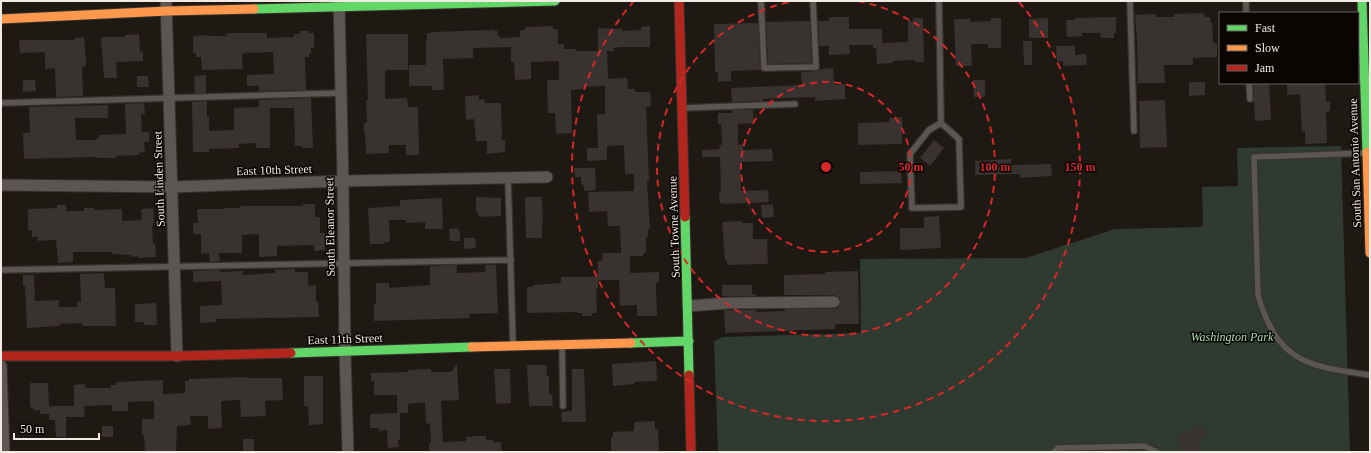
<svg xmlns="http://www.w3.org/2000/svg" width="1371" height="453" font-family="'Times New Roman',serif">
<style>
.green{fill:#2f3b30}
.building{fill:#383230}
.lines{fill:none;stroke-linecap:round;stroke-linejoin:round}
.lane-casing{stroke:#37322e;stroke-width:8}
.street-casing{stroke:#37322e;stroke-width:13}
.fast-casing{stroke:#37322e;stroke-width:11}
.slow-casing{stroke:#37322e;stroke-width:11}
.jam-casing{stroke:#37322e;stroke-width:11}
.lane{stroke:#5b5652;stroke-width:5.5}
.street{stroke:#5b5652;stroke-width:11}
.fast{stroke:#63d668;stroke-width:9}
.slow{stroke:#ff974d;stroke-width:9}
.jam{stroke:#b3261e;stroke-width:9}
.ring{fill:none;stroke:#d62828;stroke-width:2;stroke-dasharray:7 5}
.labels{text-anchor:middle;dominant-baseline:central;stroke-width:3;stroke-linejoin:round;paint-order:stroke}
.street-label{font-size:12px;fill:#f3eae3;stroke:#090503}
.park-label{font-size:12px;font-style:italic;fill:#acddb5;stroke:#090503}
.centre{fill:#d62828;stroke:#090503;stroke-width:2}
.ring-label{font-size:12px;text-anchor:middle;font-weight:bold;fill:#d62828;stroke:#090503;stroke-width:3;stroke-linejoin:round;paint-order:stroke}
</style>
<rect width="100%" height="100%" fill="#1f1913"/>
<path class="green" d="M1341,146L1350,452H718L714,341L723,337L861,333L860,259L1026,258L1115,229L1199,227L1203,226L1202,187L1238,186L1237,148Z"/>
<path class="building" d="M1204,13L1205,17H1210L1211,23H1212L1213,43H1217V57L1193,58V65H1164L1165,83H1138L1137,40L1135,15L1155,14L1156,17H1174V14Z
M829,17H849V29H882V43L908,42V21H913V18H923L924,62H915L914,60L893,61V63L877,64L876,48H873V45H849L850,54L829,55V46H819L818,21H829Z
M1116,17V33H1114V38H1101L1100,33H1082V36L1067,37L1066,20H1075V18Z
M991,18H1001V48H988V44H971L972,66H956L954,19H970V22L991,21Z
M1048,18V38H1029V19Z
M810,21L812,63L768,64L766,22Z
M758,23L760,70L731,71V81L718,82V73L715,71L714,24Z
M553,26V29H558V44H564V49H576V51H598V28L622,29V31L641,30V27L650,26V47H621L614,48V51H607L608,79L627,78L628,89H635V92H650L651,107H646L649,181H647L650,229H648V237H646V253H643V256H630V273L659,272V282H656V286L657,316H637V305L620,306L619,280H598V261H602L603,253H621L620,226H608L607,211L589,212L588,192L634,191V174H625L624,145L607,146V160L587,161V148H598L597,114H605V86L583,87V89L571,90L572,133L556,134L555,113H548L547,80H559V61L531,62V79L515,80L514,62H511V47L473,48V58L443,59L444,90H432V86H409V65H426V40H427V33H431V32L494,30V31H498V36H500V38L520,37V30H525V27Z
M300,31H309V33H314V48H311V54H309V57H305L306,90L259,91V86H247V75L274,74L273,52L244,53V54H242L243,69L202,70L201,57H196V53H193V36L209,35V36H227L226,34L230,33H267V38L294,37V34H300Z
M139,34L140,52L143,51V61L116,62L117,78H104L101,37H125V35Z
M366,34H408V70H385V99L407,98L408,107H418L419,155H406V145H389V153L366,154L365,133H364V123H367L366,100H368Z
M84,37L86,61L85,67H82L83,96L56,97L55,68L45,69V52L20,53L19,40H75V38Z
M1023,41H1032V65H1024Z
M1056,46H1075V55L1086,54L1087,65L1063,66V61L1057,62Z
M833,68L834,85L845,84V99L815,101V97L763,99V101L732,102L731,88L802,85L801,72L816,71L820,69Z
M206,75V93H195L194,76Z
M137,76H148L149,87H137Z
M23,80H35L36,91L23,92Z
M973,80H985V97H974Z
M1189,82H1205V95L1189,96Z
M1253,83H1269L1271,120L1255,121Z
M1305,83H1325L1326,102L1330,101V111L1326,112L1327,143L1305,144V131L1302,132L1300,94L1287,95V84Z
M479,95V100L484,99L485,103H501L502,140H505V152L487,154V141H476L474,119L466,120L465,96Z
M311,98L313,148H302V146H295L294,108H270V148H256V143L239,144V148L209,149V152H193L192,102L207,101V117H209V131L234,130V108L259,107V100Z
M1165,100L1167,147L1140,148L1139,101Z
M144,103L145,114H141L142,132H149V142H144L145,152L139,153V155L116,156V158H97L96,157L24,159L23,133H30L29,107L108,105V118H75L76,140H96V138H99V135L126,134L125,104Z
M732,110H753L754,123L738,124V145L743,144V150L772,149L773,161L740,162L741,191L768,190L769,202L722,204V203H720L719,192L721,191L720,157H702V150L720,149L719,145H722L721,124H718V113H732Z
M902,117V144L858,145V123L889,122V118Z
M934,140L944,148L930,166L920,158Z
M1011,159V165L1051,164L1052,176L1020,178V174L975,175V161Z
M574,168H595L596,190L584,191V186L581,183V177H575Z
M901,171L902,183L860,184V172Z
M476,197L501,198V216L479,217L478,212H476Z
M525,197H542L543,222H542V238H526Z
M442,198L443,229H425V222L406,223V220H389L390,242H384L385,244H370L368,208L400,206V200Z
M303,204H315V217H320V233H325V250L314,251V245L277,246V256L259,257V234L242,235V253H219L220,261L210,262L209,253L201,254V234H193V223H198L197,209H225V208H239L241,206H303Z
M773,204L774,217L762,218L761,205Z
M57,205H66V211H84V208H94V210L122,209V221L142,220L141,209L153,208L154,222L153,225H152L153,244H155L156,257L138,258V256L131,257V255L112,254V252H73V262L58,263L56,240L38,241V237H32V230L28,231V210L29,209L57,208Z
M939,216L941,248L900,250V228H924V217Z
M742,221V223H753V239H767L768,264L727,265V260H725L722,222Z
M458,228V231L460,230V241H450L449,229Z
M464,238H475L476,248L464,249Z
M457,265V273L485,272L486,265H496L498,313L469,314L470,318L374,321V304H376V283H389V288L430,285V266Z
M295,269V272H308V286L316,285V301H318L319,317L216,319V322L200,323V306L222,305L221,281L193,282V271L220,270L221,272L243,271V275L275,273V270Z
M858,271L859,324H835V329L725,333L724,310H756V312L785,311V309H834L838,308L840,305V298L834,295H784V275L825,274V272Z
M104,273L105,288H115L116,326H82V323L59,324L60,326L27,328L25,286H23V275H34L35,301L59,300V307H77V302H81L80,274Z
M561,277H598V289H596L597,313H592V316H582V313H577V312L527,313V287H533V285L560,283L561,282Z
M722,285H752V294H756V296H722Z
M156,303L157,325H144V322H135V304Z
M656,361L657,381L634,382V384L613,386L612,364Z
M457,364L459,400L441,401L443,442L466,441V437H473V436H486V440H493V442H501L502,452H429V443H431L430,423L426,424L425,402L408,404V413H400V440H398L399,447L388,448L387,430L379,431V428H370V414L397,413V395H374V381H371V373L408,372V370L431,369V372H451Z
M527,365H546L547,376H549V394H552L553,406H529Z
M494,369H510L511,403L496,404Z
M572,369H584L586,422H562L561,412L572,411Z
M304,376H323V424L309,425L308,406H304Z
M247,377V378H282L283,400L265,401L266,416L241,417L240,400L221,401L222,428L208,429V416H190L191,425L177,426L176,452H145L144,435H142V419H154V401L128,402V411H112V406L109,405L84,406L85,417H66V437H56L55,420H49V414H40V410L35,411L34,409L31,408L30,405V383H48L49,406H74V385L85,384V388H111V385H116V382L163,380V394L185,393V381H189V379Z
M655,421V429H658L659,452H611V437H613V432L634,431V422Z
M1200,424L1206,430V434L1199,442L1200,449L1197,452H1178L1179,440L1177,438L1182,432L1190,431L1196,425Z
M102,426H113V437H102Z
M243,439H254V451H243Z"/>
<g class="lines">
<defs>
<path id="lane" d="M761,1L764,68L816,67L813,1
M939,1L941,123L959,139L961,207L912,208L910,154L929,130L941,123
M1130,1L1134,131
M1246,1V13
M1249,83L1250,99
M1,103L341,93
M683,108L795,104
M1366,153L1254,157L1258,295C1278,363 1307,366 1370,375
M508,178L513,345
M1,270L511,260
M562,345L563,406
M1054,452L1058,448L1144,446L1157,452"/>
<path id="street" d="M166,1L177,356
M339,1L343,181L345,351L348,452
M1,185L172,187L343,181L547,177
M688,306L729,303L834,302
M1,366L4,452"/>
<path id="fast" d="M1362,1L1367,152
M254,9L555,1
M685,217L689,375
M631,343L689,341
M291,353L472,347"/>
<path id="slow" d="M1,19L167,11L254,9
M1367,152L1370,253
M472,347L631,343"/>
<path id="jam" d="M679,1L685,217
M1,356H177L291,353
M689,375L691,452"/>
</defs>
<use href="#lane" class="lane-casing"/>
<use href="#street" class="street-casing"/>
<use href="#fast" class="fast-casing"/>
<use href="#slow" class="slow-casing"/>
<use href="#jam" class="jam-casing"/>
<use href="#lane" class="lane"/>
<use href="#street" class="street"/>
<use href="#fast" class="fast"/>
<use href="#slow" class="slow"/>
<use href="#jam" class="jam"/>
</g>
<g class="ring">
<circle cx="826" cy="167" r="85"/>
<path d="M858 1A169 169 0 1 1 794 1"/>
<path d="M1019 2A254 254 0 1 1 633 2"/>
</g>
<g class="labels">
<g class="street-label">
<text transform="translate(1355 163) rotate(-92)">South San Antonio Avenue</text>
<text transform="translate(274 170) rotate(-2)">East 10th Street</text>
<text transform="translate(159 179) rotate(-92)">South Linden Street</text>
<text transform="translate(330 227) rotate(-91)">South Eleanor Street</text>
<text transform="translate(674 227) rotate(-92)">South Towne Avenue</text>
<text transform="translate(345 339) rotate(-2)">East 11th Street</text>
</g>
<g class="park-label">
<text x="1232" y="337">Washington Park</text>
</g>
</g>
<circle cx="826" cy="167" r="6" class="centre"/>
<g class="ring-label">
<text x="911" y="171">50 m</text>
<text x="995" y="171">100 m</text>
<text x="1080" y="171">150 m</text>
</g>
<rect width="1371" height="453" fill="none" stroke="#f3eae3" stroke-width="4"/>
<rect x="1219" y="12" width="140" height="72" fill="#090503" stroke="#67615d"/>
<rect x="1227" y="25" width="20" height="6" fill="#63d668" stroke="#67615d"/>
<text x="1255" y="32" font-size="12" fill="#f3eae3">Fast</text>
<rect x="1227" y="45" width="20" height="6" fill="#ff974d" stroke="#67615d"/>
<text x="1255" y="52" font-size="12" fill="#f3eae3">Slow</text>
<rect x="1227" y="65" width="20" height="6" fill="#b3261e" stroke="#67615d"/>
<text x="1255" y="72" font-size="12" fill="#f3eae3">Jam</text>
<path d="M14 433v6h85v-6" fill="none" stroke="#f3eae3" stroke-width="2"/>
<text x="20" y="433" font-size="12" fill="#f3eae3" stroke="#090503" stroke-width="3" paint-order="stroke">50 m</text>
</svg>
